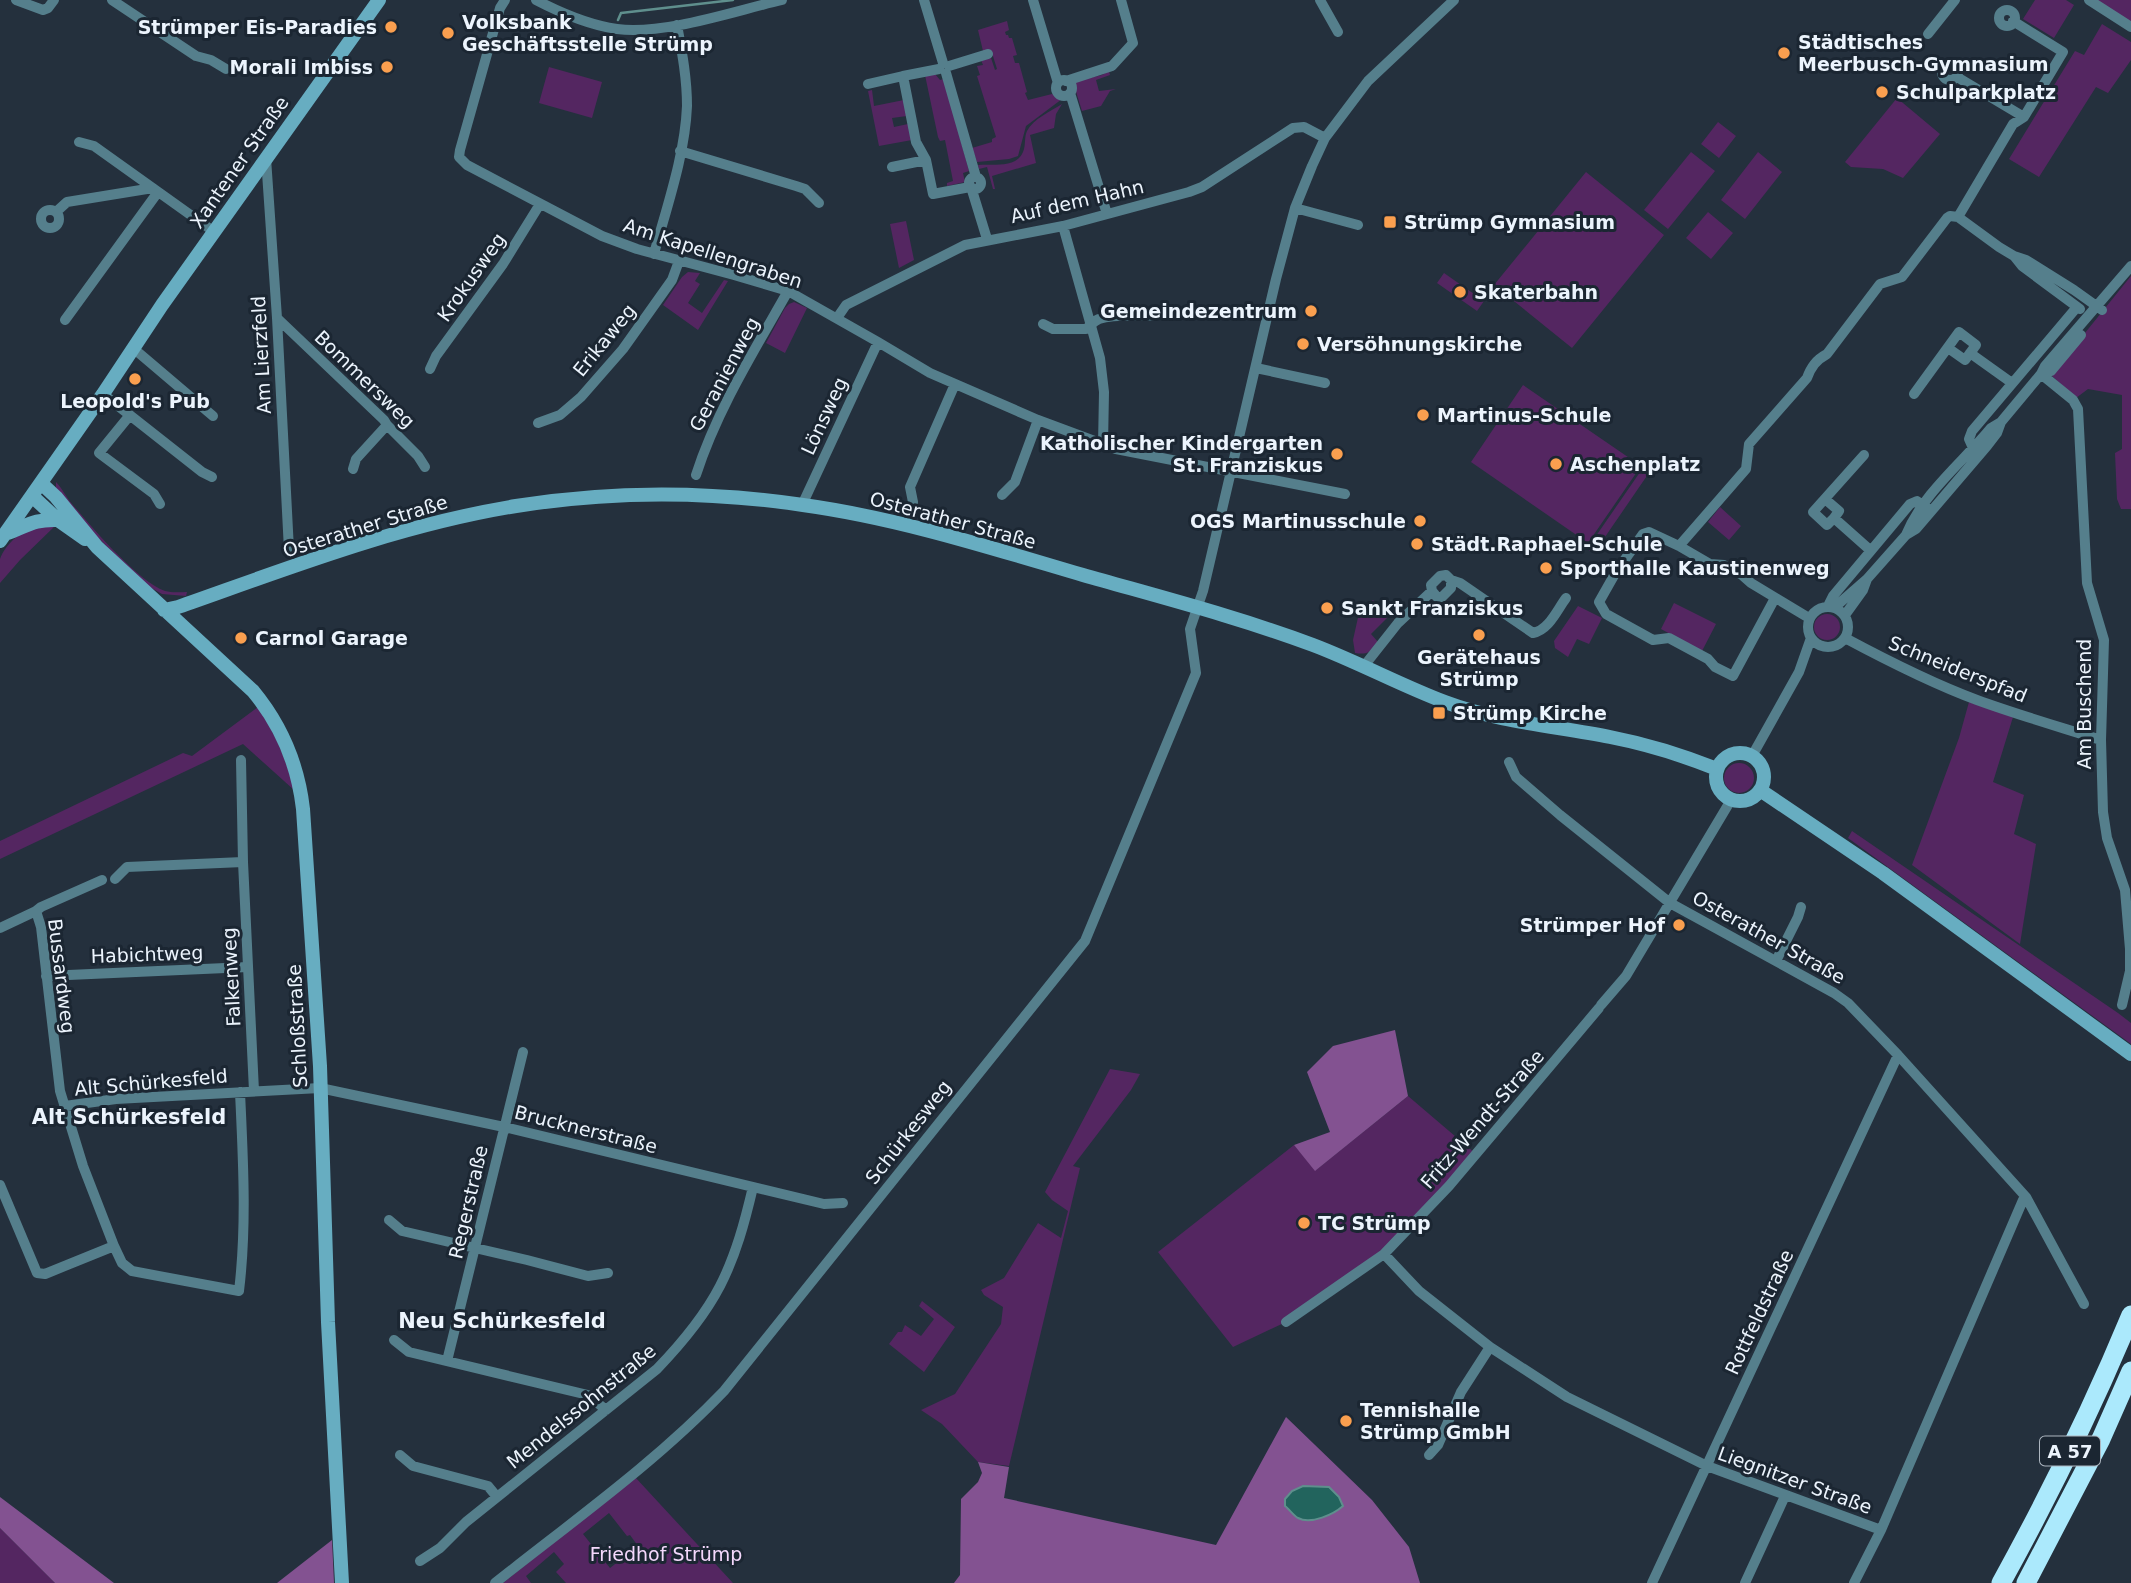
<svg xmlns="http://www.w3.org/2000/svg" width="2131" height="1583" font-family="'DejaVu Sans',sans-serif">
<style>
.green{fill:#542661;fill-rule:evenodd}
.forest{fill:#835291}
.water{fill:#22645d;stroke:#5f8f8d;stroke-width:2}
.lines{fill:none;stroke-linecap:round;stroke-linejoin:round}
.stream{stroke:#5f8f8d;stroke-width:2.5}
.street{stroke:#557f8c;stroke-width:10}
.secondary{stroke:#67adc1;stroke-width:14}
.highway{stroke:#abe9fc;stroke-width:19}
.poi-dot{fill:#fa9f4f;stroke:#1b2632;stroke-width:2.5}
.labels{text-anchor:middle;dominant-baseline:central;stroke-width:6;stroke-linejoin:round;paint-order:stroke}
.shield{fill:#1b2632;stroke:#adb6c0;stroke-width:2}
.shield-label{font-size:18px;font-weight:bold;fill:#ecf4fd}
.poi-label{font-size:19px;font-weight:bold;fill:#ecf4fd;stroke:#1b2632;text-anchor:start}
.street-label{font-size:19px;fill:#ecf4fd;stroke:#1b2632}
.park-label{font-size:19px;fill:#f4d8fc;stroke:#1b2632}
.neighbourhood-label{font-size:21px;font-weight:bold;fill:#ecf4fd;stroke:#1b2632}
</style>
<rect width="100%" height="100%" fill="#24303d"/>
<path class="green" d="M2035,0H2066L2074,5L2054,38L2023,19Z
M2096,0H2131V22Z
M1007,21L1009,30L1005,32L1006,35H1008L1009,38H1012L1017,55L1013,56L1015,63H1019L1027,92L1025,93L1028,100L1052,94L1062,99L1026,126L1018,156L1009,159L977,162L972,148L992,142V139L996,137L977,76L980,75L977,66L983,65L981,60L991,58L995,70L997,69L992,53L983,51L978,30Z
M2102,24L2131,42V60L2108,93L2096,87L2039,177L2009,159L2075,51L2084,55Z
M549,67L602,82L592,118L539,103Z
M1109,71L1110,75L1096,80L1099,91L1116,89L1110,91L1101,106L1082,111L1073,82L1102,75Z
M935,74L940,80L944,79L969,171L963,173L965,182L947,186V183L953,181L946,145L945,140L940,141L938,137L925,75Z
M872,90L874,106L904,100L907,116L892,118L894,127L908,124L912,140L879,146L868,91Z
M1897,98L1940,134L1903,178L1883,169L1851,167L1845,162Z
M1062,104L1056,114L1054,128L1030,135L1036,163L992,176L995,189H993L987,167L979,169L978,165C992,164 1017,168 1023,152C1026,146 1024,137 1027,131C1033,119 1051,111 1062,104Z
M1718,122L1736,136L1719,158L1701,144Z
M1691,152L1715,171L1668,229L1644,210Z
M1758,152L1782,172L1745,219L1721,200Z
M1586,172L1664,235L1572,348L1494,285Z
M1708,212L1733,233L1711,259L1686,238Z
M906,221L914,260L899,268L890,224Z
M688,272L700,273L695,281L700,284L688,303L702,313L724,280L728,281L698,330L663,305L682,277Z
M1444,273L1484,301L1477,311L1437,283Z
M2131,276V509H2121L2117,499L2115,453L2122,449V395L2088,389L2076,398L2051,375Z
M794,302L807,308L785,353L766,343L785,308L789,304Z
M1523,385L1641,466L1588,543L1471,462Z
M1647,462L1653,467L1594,553L1587,549Z
M56,482C62,488 66,497 72,504C93,528 136,580 165,591C172,593 180,592 187,592L186,596L162,594L148,586L92,532L56,488Z
M1720,507L1741,526L1729,540L1708,522Z
M33,526H55L20,560L0,583C0,576 0,565 0,559C5,545 20,532 33,526Z
M1373,600L1388,617L1371,634L1378,642C1372,652 1367,655 1355,653L1353,640L1359,613Z
M1674,603L1716,624L1702,651L1661,629Z
M1578,606L1602,618L1589,644L1577,639L1568,657L1555,648L1554,641Z
M1814 627a13 13 0 1 1 26 0a13 13 0 1 1-26 0Z
M1969,702L2013,717L1993,782L2024,795L2014,834L2036,844L2020,944L1912,865L1959,738Z
M258,707C277,737 285,756 294,790L243,744L0,859V841L183,753L192,756Z
M1724 778a15 15 0 1 1 30 0a15 15 0 1 1-30 0Z
M1852,831L2118,1013L2131,1023V1044L1848,838Z
M1110,1069L1140,1074L1131,1090L1073,1166L1080,1168L1009,1466L978,1462L942,1424L921,1410L955,1394L1001,1324L1003,1307L984,1295L981,1290L1004,1278L1038,1223L1061,1238L1068,1211L1052,1200L1045,1192Z
M1408,1096L1476,1154L1384,1254L1286,1322L1233,1347L1158,1252L1294,1145L1316,1170Z
M922,1301L955,1327L924,1372L889,1344L898,1332H902L905,1325L921,1336L934,1319L919,1306Z
M635,1477L733,1583H566L556,1572L564,1564L554,1552L526,1576L531,1583H503ZM609,1513L627,1536L630,1535L638,1546L610,1568L583,1534Z
M0,1528L55,1583H0Z"/>
<path class="forest" d="M1395,1030L1408,1096L1315,1171L1294,1145L1330,1132L1307,1072L1333,1046Z
M1286,1417L1372,1500L1409,1547L1420,1583H954L960,1575L961,1499L978,1482L982,1473L978,1462L1009,1467L1004,1498L1216,1545Z
M0,1497L114,1583H55L0,1528Z
M332,1540L334,1583H277Z"/>
<path class="water" d="M1303,1486L1329,1487L1339,1497L1343,1506C1334,1514 1311,1525 1298,1518C1294,1516 1289,1509 1285,1506V1499L1292,1491Z"/>
<g class="lines">
<path class="stream" d="M618,20L621,13L733,0"/>
<path class="street" d="M16,0L43,10L48,8L54,0
M112,0L196,56L211,60L226,69
M505,0L500,8L460,150L459,157L467,165L602,236L637,249L734,275L788,291L878,342L930,373L1038,420L1116,449L1345,494
M536,0C561,13 589,25 617,29C666,35 734,11 782,0
M924,0L943,63
M1033,0L1058,83
M1320,0L1338,32
M2089,0L2131,27
M1999 18a8 8 0 1 1 16 0a8 8 0 1 1-16 0Z
M1928,34L1955,0
M1942 72a8 8 0 1 1 16 0a8 8 0 1 1-16 0Z
M949,66L988,54
M939,69L903,76L916,142L926,160L933,194L970,187
M946,73L976,177
M1957,77L2024,117
M1056 88a8 8 0 1 1 16 0a8 8 0 1 1-16 0Z
M1066,81L1112,66L1133,43L1121,0
M868,84L903,76
M1070,93L1107,214
M79,142L94,146L213,231
M680,151L796,186L805,189L819,203
M266,158L277,318L289,550
M892,167L926,160
M969 183a6 6 0 1 1 12 0a6 6 0 1 1-12 0Z
M971,187L987,239
M1295,208L1358,225
M41 219a9 9 0 1 1 18 0a9 9 0 1 1-18 0Z
M56,212L67,202L153,188
M1958,217L2013,124L2024,117L2063,52L2013,21
M1063,226L1100,358L1104,392L1103,445
M654,254C667,206 685,155 687,106C687,78 682,52 677,25
M2014,256L2022,266L2080,309
M277,318L384,420L387,425L418,456L425,467
M837,318L846,305L965,245L1063,226L1189,192L1202,187L1293,128L1304,127L1325,138
M65,320L158,192
M1043,324L1053,329H1086C1090,326 1094,321 1099,319C1122,312 1148,319 1172,313
M133,348L213,416
M1970,353L2012,383
M1256,368L1325,383
M430,369L436,356L503,264L540,204
M2041,374L2073,400L2078,409L2087,583L2104,640L2101,740L2103,812L2107,838L2125,890L2130,949V971L2122,1005
M2041,374L2051,371L2081,335
M103,394L202,472L212,477
M1914,394L1959,332L1976,345L1965,360L1948,348
M130,415L99,453L154,494L160,504
M538,423L560,415L581,397L623,349L672,280L679,261
M1973,448L1969,439L1972,431L2077,307
M353,469L356,459L387,425
M696,475C717,410 754,351 788,291
M1002,495L1015,482L1038,420
M1825,499L1839,511L1834,518L1870,550
M913,502L910,487L955,384
M802,505L878,342
M1834,518L1827,525L1813,512L1864,455
M1906,535C1923,493 1963,462 1991,428L2001,422L2041,374L2045,366L2131,266
M1679,546L1649,532L1643,534L1616,572L1599,602L1606,614L1653,640L1669,638L1708,659L1715,667L1733,676L1775,598
M1867,579L1906,535L1916,529L1928,515L1987,446L1997,433L2001,422
M1432,591L1437,597H1442L1451,588V580
M1828,606L1833,596L1910,504L1917,501L1927,508
M1808 627a20 20 0 1 1 40 0a20 20 0 1 1-40 0Z
M1835,607L1867,579L1863,590L1845,615
M1809,618L1751,583L1742,575L1724,565L1710,564L1679,546L1746,469L1749,444L1807,378C1811,367 1816,360 1827,354L1880,284L1902,277L1947,218L1950,216L1958,217L1999,247L2014,256L2026,260L2074,290L2102,310
M1845,638C1888,661 1931,683 1977,700C2018,715 2060,727 2101,740
M1364,666L1398,623L1432,591L1431,585L1440,576L1446,575L1451,580L1460,583L1533,633C1549,630 1557,610 1566,598
M1752,756L1799,672L1811,638
M241,760L243,862L254,1091
M1509,762L1516,777L1560,815L1670,903L1834,993L1848,1003L1898,1055L2026,1197L2084,1304
M115,879L127,867L243,862
M0,928L36,911
M1776,961L1798,917L1801,907
M46,976L248,967
M1601,1005L1626,976L1731,800
M65,1106L116,1099L320,1088L504,1127L824,1204L843,1203
M0,1185L37,1273L45,1274L114,1246L83,1166L60,1091L41,927L36,911L41,907L102,880
M389,1220L402,1231L527,1260L588,1276L608,1273
M114,1246L122,1263L132,1271L239,1291C247,1225 243,1158 240,1092
M1384,1254L1419,1291L1490,1347L1567,1397L1707,1466L1881,1530L2023,1200L2026,1197
M1286,1322L1384,1254L1449,1186L1599,1008
M394,1340L409,1352L588,1395L606,1410
M447,1361L523,1052
M400,1455L413,1466L488,1486L497,1497
M1429,1455L1438,1445L1461,1392L1490,1347
M420,1561L440,1548L466,1522L657,1369C681,1344 704,1317 720,1286C736,1255 745,1221 753,1187
M495,1583C573,1521 655,1463 724,1391L1085,941L1196,673L1190,629L1203,591L1276,279L1295,208L1312,166L1325,138L1368,81L1454,0
M1652,1583L1898,1055
M1745,1583L1785,1496
M1854,1583L1881,1530"/>
<path class="secondary" d="M41,483L56,497L97,547L253,691C281,725 298,765 303,809L320,1066L328,1322L342,1583
M32,496L58,520L85,539
M5,534C28,526 32,519 58,520
M0,541L103,394L162,305L379,0
M164,610L178,607C289,568 399,525 516,506C610,491 708,491 803,505C898,518 991,548 1083,575C1160,597 1238,617 1313,645C1358,662 1400,685 1445,702C1498,722 1554,726 1610,737C1646,744 1682,755 1717,769
M1716 777a24 24 0 1 1 48 0a24 24 0 1 1-48 0Z
M1760,790L1883,873L2131,1054"/>
<path class="highway" d="M2001,1583C2049,1496 2093,1407 2131,1315
M2026,1583L2101,1439L2131,1371"/>
</g>
<g class="poi-dot">
<circle cx="391" cy="27" r="7"/>
<circle cx="448" cy="33" r="7"/>
<circle cx="1784" cy="53" r="7"/>
<circle cx="387" cy="67" r="7"/>
<circle cx="1882" cy="92" r="7"/>
<rect x="1383" y="215" width="14" height="14" rx="3.5"/>
<circle cx="1460" cy="292" r="7"/>
<circle cx="1311" cy="311" r="7"/>
<circle cx="1303" cy="344" r="7"/>
<circle cx="135" cy="379" r="7"/>
<circle cx="1423" cy="415" r="7"/>
<circle cx="1337" cy="454" r="7"/>
<circle cx="1556" cy="464" r="7"/>
<circle cx="1420" cy="521" r="7"/>
<circle cx="1417" cy="544" r="7"/>
<circle cx="1546" cy="568" r="7"/>
<circle cx="1327" cy="608" r="7"/>
<circle cx="1479" cy="635" r="7"/>
<circle cx="241" cy="638" r="7"/>
<rect x="1432" y="706" width="14" height="14" rx="3.5"/>
<circle cx="1679" cy="925" r="7"/>
<circle cx="1304" cy="1223" r="7"/>
<circle cx="1346" cy="1421" r="7"/>
</g>
<g class="labels">
<rect class="shield" x="2040" y="1436.5" width="60" height="29" rx="5"/>
<g class="shield-label">
<text x="2070" y="1451">A 57</text>
</g>
<g class="poi-label">
<text x="462" y="22">Volksbank<tspan x="462" dy="22">Geschäftsstelle Strümp</tspan></text>
<text x="377" y="27" text-anchor="end">Strümper Eis-Paradies</text>
<text x="1798" y="42">Städtisches<tspan x="1798" dy="22">Meerbusch-Gymnasium</tspan></text>
<text x="373" y="67" text-anchor="end">Morali Imbiss</text>
<text x="1896" y="92">Schulparkplatz</text>
<text x="1404" y="222">Strümp Gymnasium</text>
<text x="1474" y="292">Skaterbahn</text>
<text x="1297" y="311" text-anchor="end">Gemeindezentrum</text>
<text x="1317" y="344">Versöhnungskirche</text>
<text x="135" y="401" text-anchor="middle">Leopold's Pub</text>
<text x="1437" y="415">Martinus-Schule</text>
<text x="1323" y="443" text-anchor="end">Katholischer Kindergarten<tspan x="1323" dy="22">St. Franziskus</tspan></text>
<text x="1570" y="464">Aschenplatz</text>
<text x="1406" y="521" text-anchor="end">OGS Martinusschule</text>
<text x="1431" y="544">Städt.Raphael-Schule</text>
<text x="1560" y="568">Sporthalle Kaustinenweg</text>
<text x="1341" y="608">Sankt Franziskus</text>
<text x="255" y="638">Carnol Garage</text>
<text x="1479" y="657" text-anchor="middle">Gerätehaus<tspan x="1479" dy="22">Strümp</tspan></text>
<text x="1453" y="713">Strümp Kirche</text>
<text x="1665" y="925" text-anchor="end">Strümper Hof</text>
<text x="1318" y="1223">TC Strümp</text>
<text x="1360" y="1410">Tennishalle<tspan x="1360" dy="22">Strümp GmbH</tspan></text>
</g>
<g class="street-label">
<text transform="translate(239 162) rotate(-55)">Xantener Straße</text>
<text transform="translate(1077 201) rotate(-13)">Auf dem Hahn</text>
<text transform="translate(713 253) rotate(18)">Am Kapellengraben</text>
<text transform="translate(471 277) rotate(-55)">Krokusweg</text>
<text transform="translate(604 340) rotate(-51)">Erikaweg</text>
<text transform="translate(261 355) rotate(-93)">Am Lierzfeld</text>
<text transform="translate(724 374) rotate(-62)">Geranienweg</text>
<text transform="translate(365 379) rotate(44)">Bommersweg</text>
<text transform="translate(824 416) rotate(-65)">Lönsweg</text>
<text transform="translate(953 520) rotate(15)">Osterather Straße</text>
<text transform="translate(365 526) rotate(-17)">Osterather Straße</text>
<text transform="translate(1958 669) rotate(22)">Schneiderspfad</text>
<text transform="translate(2084 704) rotate(-90)">Am Buschend</text>
<text transform="translate(1769 937) rotate(29)">Osterather Straße</text>
<text transform="translate(147 954) rotate(-2)">Habichtweg</text>
<text transform="translate(62 976) rotate(83)">Bussardweg</text>
<text transform="translate(231 977) rotate(-93)">Falkenweg</text>
<text transform="translate(297 1026) rotate(-93)">Schloßstraße</text>
<text transform="translate(151 1082) rotate(-5)">Alt Schürkesfeld</text>
<text transform="translate(1482 1119) rotate(-49)">Fritz-Wendt-Straße</text>
<text transform="translate(586 1129) rotate(14)">Brucknerstraße</text>
<text transform="translate(908 1132) rotate(-52)">Schürkesweg</text>
<text transform="translate(468 1202) rotate(-77)">Regerstraße</text>
<text transform="translate(1759 1312) rotate(-65)">Rottfeldstraße</text>
<text transform="translate(581 1406) rotate(-39)">Mendelssohnstraße</text>
<text transform="translate(1795 1480) rotate(20)">Liegnitzer Straße</text>
</g>
<g class="park-label">
<text x="666" y="1554">Friedhof Strümp</text>
</g>
<g class="neighbourhood-label">
<text x="129" y="1117">Alt Schürkesfeld</text>
<text x="502" y="1321">Neu Schürkesfeld</text>
</g>
</g>
</svg>
